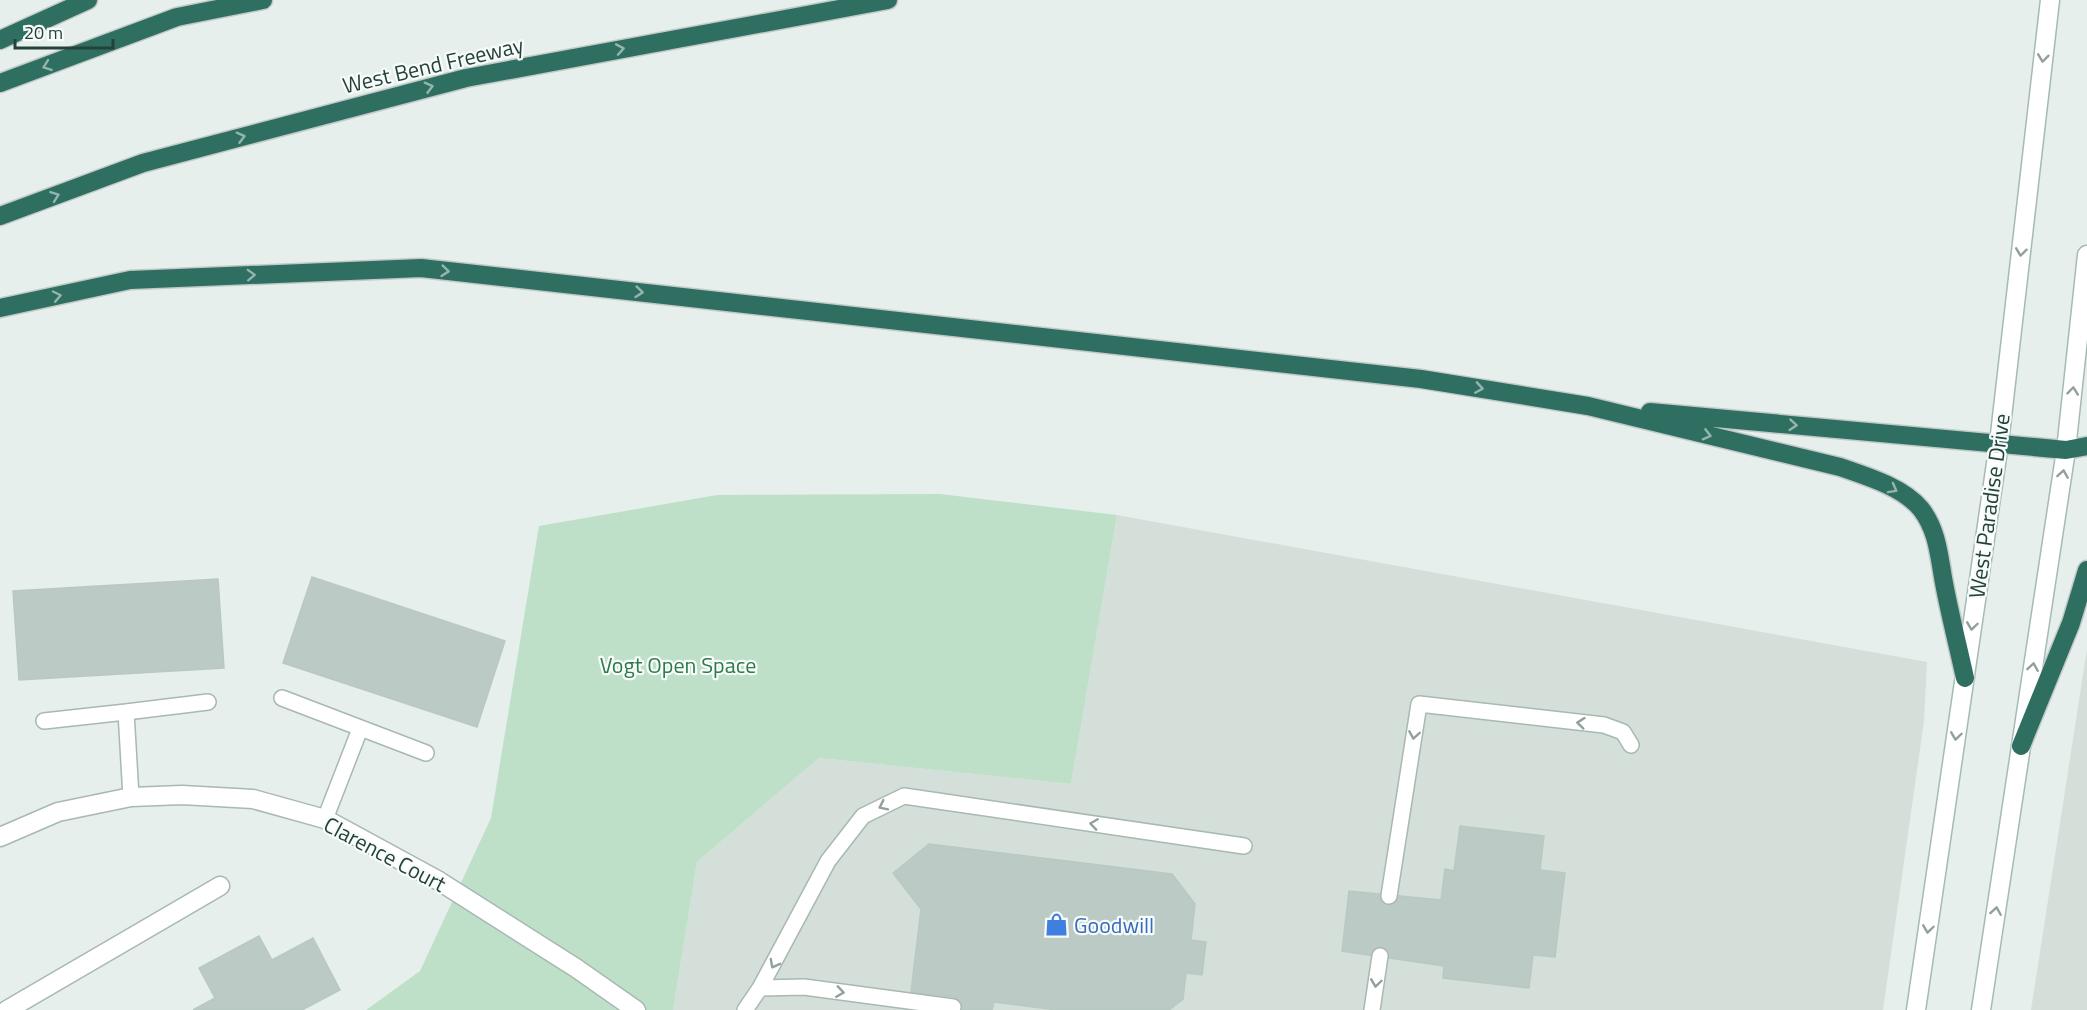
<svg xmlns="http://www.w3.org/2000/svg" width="2087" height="1010" font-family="'Titillium Web',sans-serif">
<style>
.built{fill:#d4dfda}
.green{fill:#bfe0c8}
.building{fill:#bbcac4;stroke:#b8c9c2;stroke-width:1.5}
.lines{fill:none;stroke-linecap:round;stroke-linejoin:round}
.lane-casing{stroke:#a8b8b2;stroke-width:18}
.street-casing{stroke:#a8b8b2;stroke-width:21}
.secondary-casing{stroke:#a4bbb3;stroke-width:21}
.highway-casing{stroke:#c2cac8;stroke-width:21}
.lane{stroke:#fff;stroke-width:15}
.street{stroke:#fff;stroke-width:18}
.secondary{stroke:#fff;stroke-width:18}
.highway{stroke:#2f6f62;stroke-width:18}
.oneway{stroke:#93b5ae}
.oneway2{stroke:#92a09c}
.labels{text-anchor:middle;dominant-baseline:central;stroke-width:4.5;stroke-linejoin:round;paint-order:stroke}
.street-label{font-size:22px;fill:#24423a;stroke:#f7fbf9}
.park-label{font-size:22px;fill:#2d7a4b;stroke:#f7fbf9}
.shop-label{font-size:22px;fill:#366cbe;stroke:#f7fbf9;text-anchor:start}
</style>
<rect width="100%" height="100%" fill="#e6efeb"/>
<path class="built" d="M1117,515L1927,662L1924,721L1883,1010H673L697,862L819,758L1071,784Z
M2087,649V1010H2031Z"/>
<path class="green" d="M940,494L1117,515L1071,784L819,758L697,862L673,1010H366L420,971L491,818L539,526L717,495Z"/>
<path class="building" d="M312,577L505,641L477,727L283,663Z
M218,579L224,668L19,680L13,591Z
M1460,826L1544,836L1540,870L1565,873L1555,957L1533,955L1529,988L1443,978L1444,966L1342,951L1349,891L1441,900L1445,869L1454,871Z
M929,844L1172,874L1195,904L1191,940L1206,942L1202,975L1186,973L1183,999L1169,1010H1057L994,1002L992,1010H953L954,997L911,992L921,909L893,873Z
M259,936L272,960L313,938L340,990L302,1010H193L215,998L199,968Z"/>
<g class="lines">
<defs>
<path id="lane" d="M282,698L426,753
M44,721L126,712
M131,797L126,712L208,702
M325,819L360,729
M1389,896L1419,704L1604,725L1623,732L1631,745
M760,988L804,987L953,1007
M745,1010L760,988L828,861L863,816L904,796L1244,846
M1372,1010L1380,956"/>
<path id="street" d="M0,837L58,812L131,797L182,795L253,799L325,819L439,881L576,968L636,1010
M7,1010L220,886"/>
<path id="secondary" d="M1916,1010L1999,443L2050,0
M1981,1010L2066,450L2087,255"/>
<path id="highway" d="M0,40L88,0
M0,83L177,17L263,0
M0,216L143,163L466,78L888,0
M0,308L130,280L421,268L1421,379L1588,406L1840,467C1866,476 1903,487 1921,509C1938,531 1939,557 1944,583C1950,615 1958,646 1965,678
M1650,412L2066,450L2087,446
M2021,746L2071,623L2087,570"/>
</defs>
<use href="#lane" class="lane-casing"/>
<use href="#street" class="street-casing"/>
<use href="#secondary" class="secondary-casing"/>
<use href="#highway" class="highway-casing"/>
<use href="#lane" class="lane"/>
<use href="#street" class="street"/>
<use href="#secondary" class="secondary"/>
<use href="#highway" class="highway"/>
</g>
<defs><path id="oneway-chevron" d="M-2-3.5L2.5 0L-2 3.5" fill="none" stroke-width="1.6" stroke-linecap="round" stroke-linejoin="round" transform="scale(1.5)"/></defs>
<g class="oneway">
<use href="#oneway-chevron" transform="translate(620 49) rotate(-10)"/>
<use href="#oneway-chevron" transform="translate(47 66) rotate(160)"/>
<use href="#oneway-chevron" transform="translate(429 87) rotate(-15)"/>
<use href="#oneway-chevron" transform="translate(241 137) rotate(-15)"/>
<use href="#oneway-chevron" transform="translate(55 196) rotate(-20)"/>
<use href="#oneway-chevron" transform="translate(445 271) rotate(6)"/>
<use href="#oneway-chevron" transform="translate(251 275) rotate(-2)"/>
<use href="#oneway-chevron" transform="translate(639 292) rotate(6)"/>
<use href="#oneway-chevron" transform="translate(57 296) rotate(-12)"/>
<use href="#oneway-chevron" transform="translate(1479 388) rotate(9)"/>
<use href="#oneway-chevron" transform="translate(1793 425) rotate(5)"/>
<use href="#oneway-chevron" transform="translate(1707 435) rotate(14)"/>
<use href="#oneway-chevron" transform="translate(1893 489) rotate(29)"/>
</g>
<g class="oneway2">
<use href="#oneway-chevron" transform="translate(2043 58) rotate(97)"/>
<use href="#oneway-chevron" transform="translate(2021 252) rotate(97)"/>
<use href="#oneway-chevron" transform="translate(2073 391) rotate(-84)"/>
<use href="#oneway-chevron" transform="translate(2063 474) rotate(-81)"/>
<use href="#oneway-chevron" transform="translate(1972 626) rotate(98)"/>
<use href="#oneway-chevron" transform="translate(2033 667) rotate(-81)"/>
<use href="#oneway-chevron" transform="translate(1581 723) rotate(-174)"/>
<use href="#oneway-chevron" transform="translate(1414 735) rotate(99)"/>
<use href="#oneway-chevron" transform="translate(1956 736) rotate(98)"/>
<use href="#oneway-chevron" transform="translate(883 806) rotate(154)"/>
<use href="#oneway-chevron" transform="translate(1094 824) rotate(-172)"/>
<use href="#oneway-chevron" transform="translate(1996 911) rotate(-81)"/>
<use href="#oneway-chevron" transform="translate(1928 929) rotate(98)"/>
<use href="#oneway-chevron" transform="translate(774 964) rotate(118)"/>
<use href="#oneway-chevron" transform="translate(1376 983) rotate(98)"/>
<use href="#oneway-chevron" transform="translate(840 992) rotate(8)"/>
</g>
<defs>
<symbol id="shop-bare" viewBox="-9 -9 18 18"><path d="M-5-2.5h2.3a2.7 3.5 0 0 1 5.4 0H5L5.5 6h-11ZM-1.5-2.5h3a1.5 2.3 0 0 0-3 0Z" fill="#3f7fe0" stroke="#f7fbf9" stroke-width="2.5" paint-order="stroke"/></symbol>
</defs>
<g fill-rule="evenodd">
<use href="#shop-bare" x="1040" y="908" width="33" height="33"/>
</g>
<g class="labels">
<g class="street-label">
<text transform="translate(433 65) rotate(-13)">West Bend Freeway</text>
<text transform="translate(1989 506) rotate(-82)">West Paradise Drive</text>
<text transform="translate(385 854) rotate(28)">Clarence Court</text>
</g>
<g class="park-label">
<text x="678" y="665">Vogt Open Space</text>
</g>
<g class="shop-label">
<text x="1074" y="925">Goodwill</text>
</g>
</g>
<path d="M15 39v9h98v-9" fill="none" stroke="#24423a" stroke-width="3"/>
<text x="24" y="39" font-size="18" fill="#24423a" stroke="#f7fbf9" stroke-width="4.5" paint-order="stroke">20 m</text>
</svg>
